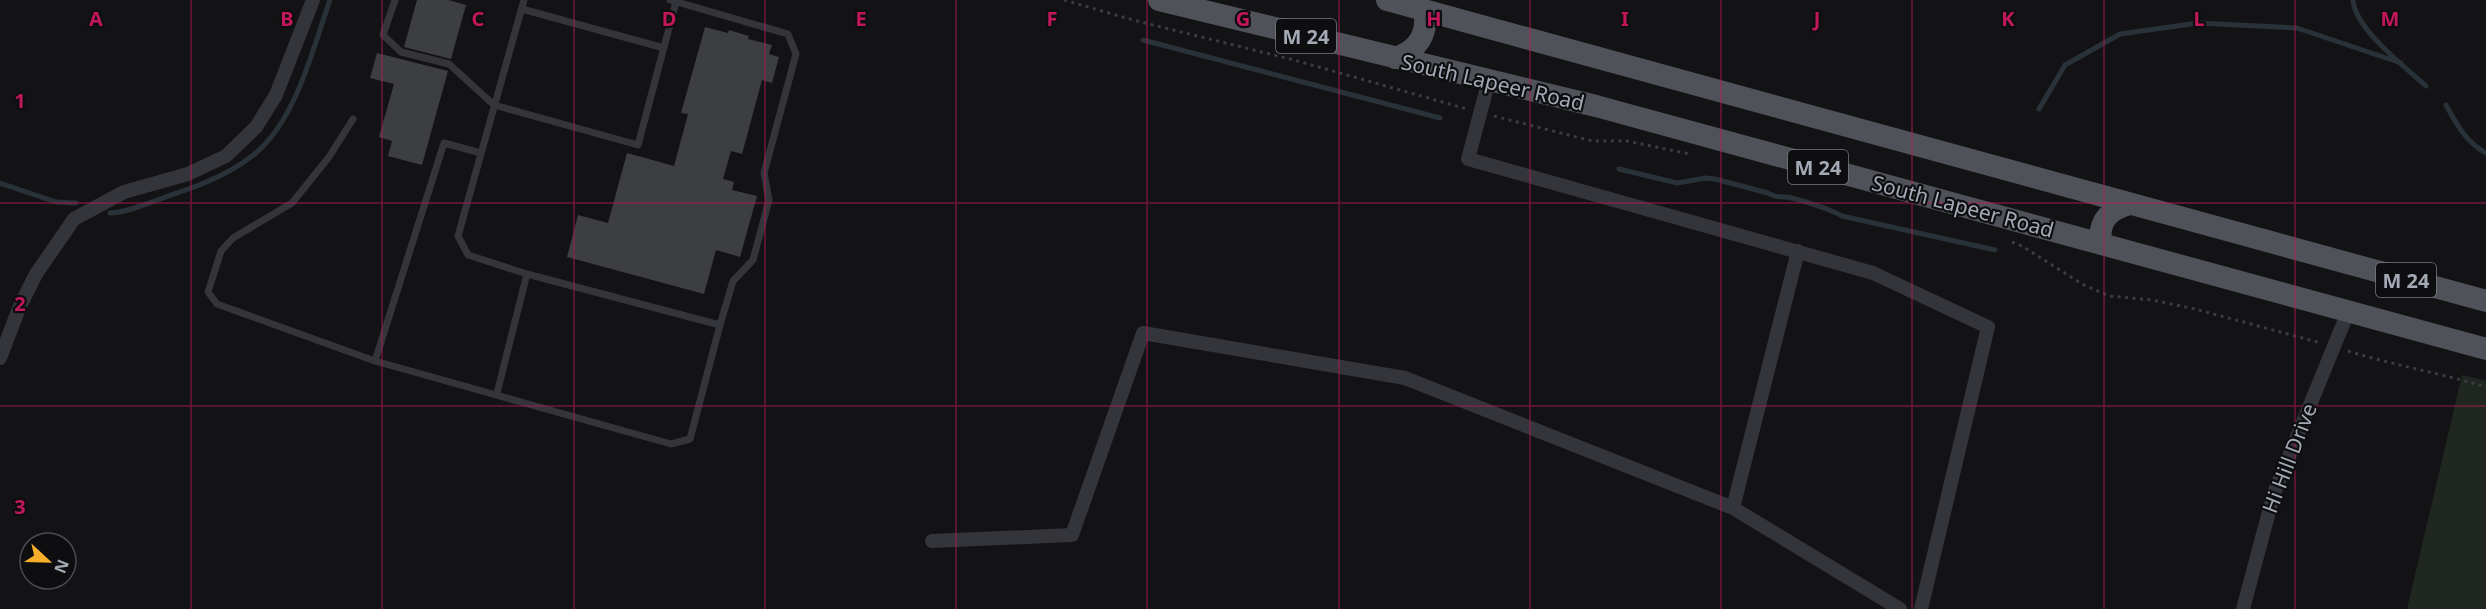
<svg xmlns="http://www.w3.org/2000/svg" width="2486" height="609" font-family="'Noto Sans',sans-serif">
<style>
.green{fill:#1f2720}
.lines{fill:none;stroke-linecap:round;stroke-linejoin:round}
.stream{stroke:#293239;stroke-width:5}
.building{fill:#3d3e42}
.path{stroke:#3a3c41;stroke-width:3;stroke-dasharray:3 4.5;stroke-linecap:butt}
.lane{stroke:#34353a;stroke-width:7}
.street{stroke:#34353a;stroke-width:14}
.primary{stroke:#505259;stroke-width:22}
.grid{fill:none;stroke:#c2185b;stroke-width:1.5;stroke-opacity:0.55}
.labels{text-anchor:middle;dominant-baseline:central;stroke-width:4.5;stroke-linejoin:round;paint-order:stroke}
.shield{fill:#0e0e10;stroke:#777b84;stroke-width:1.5}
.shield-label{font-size:20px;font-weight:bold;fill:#a4aab5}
.street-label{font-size:21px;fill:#a4aab5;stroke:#0e0e10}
.grid-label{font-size:20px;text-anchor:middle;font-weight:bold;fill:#c2185b;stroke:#0e0e10;stroke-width:4.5;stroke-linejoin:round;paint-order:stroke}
</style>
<rect width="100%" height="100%" fill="#131315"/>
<path class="green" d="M2462,375L2486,381V609H2407Z"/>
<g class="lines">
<path class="stream" d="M2353,0C2355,29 2405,67 2426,86
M1143,40L1440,118
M2446,105C2457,125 2466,142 2486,153
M2039,109L2065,65L2120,34L2198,23L2297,28L2401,63
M1619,169L1677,183L1706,178L1715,179L1768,193C1775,198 1778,196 1786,197C1799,199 1830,209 1842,216L1995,250
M0,183L56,202L76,203
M110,213C127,213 154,201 171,195C200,186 234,172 257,152C297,117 313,48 330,0"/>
</g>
<path class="building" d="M417,0H448L466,5L451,59L404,47Z
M705,27L728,33L729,30L749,36L748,39L772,45L769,54L779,57L772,83L762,80L742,154L731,151L723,179L734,182L732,190L757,196L740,257L716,250L704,294L567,257L578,215L608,223L627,153L674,166L688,114L681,113Z
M377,53L448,71L422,165L388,156L392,141L379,137L394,84L370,78Z"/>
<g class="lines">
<path class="path" d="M1064,0L1133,20L1294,60L1467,109
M1494,116L1592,141H1627L1690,154
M2012,242L2022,246L2082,284L2109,296L2152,300L2195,309L2321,343
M2348,351C2393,365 2440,373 2486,387"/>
<path class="lane" d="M395,0L383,35L401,52L449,64L494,105L638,145L676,2
M524,0L458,236L468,255L527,274L720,325L733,281L753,260L769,200L764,173L796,54L788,34L670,0
M522,9L664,48
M353,119L329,157L292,203L233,238L221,251L208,292L217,304L375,361L671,444L690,439L720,325
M375,361L444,143L481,153
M497,393L527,274"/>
<path class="street" d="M1489,80L1468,159L1873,273L1988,327L1921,609
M0,358L20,306L36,274L74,219L124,192L188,174L226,156L256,127L276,95L313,0
M1733,508L1798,251
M932,541L1072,535L1143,333L1405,378L1733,508L1900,609
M2243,609L2274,493L2348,312"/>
<path class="primary" d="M1159,0L1596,106L2486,349
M1387,0L2486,301
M1395,58C1417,51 1429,34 1424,10
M2101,244C2098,221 2108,210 2130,204"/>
</g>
<path class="grid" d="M191,0V609M382,0V609M574,0V609M765,0V609M956,0V609M1147,0V609M1339,0V609M1530,0V609M1721,0V609M1912,0V609M2104,0V609M2295,0V609M0,203H2486M0,406H2486"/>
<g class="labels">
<g class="shield">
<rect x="1276" y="19" width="60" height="34" rx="4.5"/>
<rect x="1788" y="150" width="60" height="34" rx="4.5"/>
<rect x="2376" y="263" width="60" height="34" rx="4.5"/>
</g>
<g class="shield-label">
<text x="1306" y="36">M 24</text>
<text x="1818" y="167">M 24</text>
<text x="2406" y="280">M 24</text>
</g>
<g class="street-label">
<text transform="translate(1493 82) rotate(13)">South Lapeer Road</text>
<text transform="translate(1963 206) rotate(15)">South Lapeer Road</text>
<text transform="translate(2289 458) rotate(-69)">Hi Hill Drive</text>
</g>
</g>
<g class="grid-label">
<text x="96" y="26">A</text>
<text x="287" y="26">B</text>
<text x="478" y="26">C</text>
<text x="669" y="26">D</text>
<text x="861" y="26">E</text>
<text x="1052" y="26">F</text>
<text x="1243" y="26">G</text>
<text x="1434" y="26">H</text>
<text x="1625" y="26">I</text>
<text x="1817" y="26">J</text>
<text x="2008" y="26">K</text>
<text x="2199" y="26">L</text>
<text x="2390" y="26">M</text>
<text x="20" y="108">1</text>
<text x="20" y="311">2</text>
<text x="20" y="514">3</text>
</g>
<g transform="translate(48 561) rotate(112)"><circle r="28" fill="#0e0e10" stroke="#4a4c52" stroke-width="1.5"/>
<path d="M0-4.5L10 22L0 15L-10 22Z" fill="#f5af2a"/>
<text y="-9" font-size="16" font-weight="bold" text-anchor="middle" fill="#a4aab5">N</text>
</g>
</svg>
